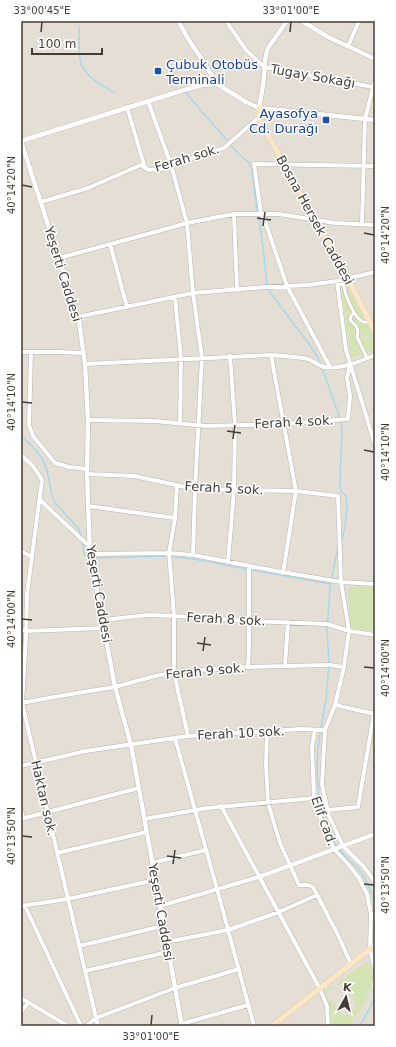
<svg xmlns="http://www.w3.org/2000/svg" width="396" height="1047" font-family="'DejaVu Sans',sans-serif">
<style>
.residential{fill:#e5ded5}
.green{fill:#d4e3b2}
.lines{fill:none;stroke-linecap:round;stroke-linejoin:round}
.stream{stroke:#a7d8ea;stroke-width:1.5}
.pedestrian-casing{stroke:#bcb3aa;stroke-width:4}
.minor-casing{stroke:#bcb3aa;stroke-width:5}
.tertiary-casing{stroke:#bcb3aa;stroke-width:5.5}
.secondary-casing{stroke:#ceb999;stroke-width:6}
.pedestrian{stroke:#fff;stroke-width:3}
.minor{stroke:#fff;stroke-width:4}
.tertiary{stroke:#fff;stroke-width:4.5}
.secondary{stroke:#fae7c8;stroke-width:5.5}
.ticks{fill:none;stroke:#443d36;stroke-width:1.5}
.transit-dot{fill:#1a4fb4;stroke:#fff;stroke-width:1.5}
.labels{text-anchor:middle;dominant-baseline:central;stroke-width:3;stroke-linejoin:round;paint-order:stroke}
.transit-label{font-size:13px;fill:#164399;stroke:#fff;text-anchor:start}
.street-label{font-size:13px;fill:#443d36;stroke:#fff}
.neatline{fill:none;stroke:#443d36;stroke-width:1.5}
.ticks-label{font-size:10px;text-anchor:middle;fill:#443d36}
</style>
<rect width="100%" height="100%" fill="#f2ede7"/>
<path class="residential" d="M21,21H375V1026H21Z"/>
<path class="green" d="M346,284L365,320H363L355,312L344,285Z
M342,286L352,312L349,316L348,320L349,322L355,326L364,353L351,358L341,287Z
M354,314L363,323L367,325L375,339L359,334V328L352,319V316Z
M358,336L375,341V349L366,353Z
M349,586L375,587V631L350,628Z
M368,961C381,981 361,1009 349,1026H332L331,1012L325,991L332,986L334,989L326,992L329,1001L332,1000L334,1005L336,1004L339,1012H341V1014H344L345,1015L352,1013V1011L354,1010V1008L356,1007L349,983L345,981L338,986L336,984Z"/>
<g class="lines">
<path class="stream" d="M79,26C80,36 78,54 81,63C86,78 103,86 115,93
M186,93L237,152L249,163L252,169L257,211
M259,218L262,240L267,284
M269,291L309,344L317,356L321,365
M322,368L341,421L342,430L340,484L341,491L346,496L347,508L345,527L341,542
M21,435L33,447L42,458L47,470L52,496L56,504L79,529L81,535
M83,545L84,553L86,556
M173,557L194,559L246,569
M95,558L165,556
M251,570L331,584
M321,728L326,700L328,675L329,663L327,630L330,588L336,556L339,549
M320,734C314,765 317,818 336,845C342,855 353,862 361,872C367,880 371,892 375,902
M375,942V932
M360,1026L375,998"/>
<defs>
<path id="pedestrian" d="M338,285L343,284C345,294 353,317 363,322C366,323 367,322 370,321
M354,312L351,316L350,320L356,326L358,331L357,337L367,358"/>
<path id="minor" d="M226,21L246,50L264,67L373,87
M348,46L359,21
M148,101L171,165L187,223L193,293L202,358L195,489L193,555
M127,107L145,168
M41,202L88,188L141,165L149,170L162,169L171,165L224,148L259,117
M234,214L237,290
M362,224L365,119L375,80
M110,244L127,307
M59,258L155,232L187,223L234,214H279L335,223L375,225
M337,281L346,350L375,445
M175,297L181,359L180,423
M77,317L193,293L266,287L308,285L337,281L375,272
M21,352H59L83,353
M31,352L29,425L33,436L55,463L69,467L87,469
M271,355L296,491L283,573
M85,364L271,355C283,356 296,356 308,359C313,361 319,366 324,367C340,370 361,361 375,355
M330,367L287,286L264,218L261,214L254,164L375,166
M88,420L155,421L206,426L284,424L348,419L350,396L347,378L350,364
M21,455L33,466L42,480L27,594L26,636L22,703L98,1026
M87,474L134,476L195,489L296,491L338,496L341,582L349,631L344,667L335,705L325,730L322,785L329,816L343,846L364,867L375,882
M177,485L175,518L169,553L171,577L174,616V673L188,736
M40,500L89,546
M88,506L175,518
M21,551L32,557
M90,554L169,553L193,555L276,571L341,582L375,584
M228,562L234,490L235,425L230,356
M103,620L148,615L174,616L249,621L327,624L349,631L375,635
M21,630L26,631L104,628
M285,666L288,622
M248,667L249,648V566
M21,703L77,693L115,687L155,676L184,671L248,667L329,665L344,667
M335,705L375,714
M315,730L312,747L314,798L321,820L334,849L347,863L359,878L367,894L371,914L370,950L375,969
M267,731L266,765L268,803L280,843L299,885H308L313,887L338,935L351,964
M175,738L217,889L254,1026
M21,766L86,751L188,736L301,729L325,730
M221,806L320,989L327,1006L328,1026
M21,809L23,818
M328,810L358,807L374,713
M21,819L139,788
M144,819L208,808L314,798
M57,853L147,832
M152,863L206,850
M21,906L68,899L155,880
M25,906L81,1026
M160,906L259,877L375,834
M166,942L228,930L279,912L317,895
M79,946L163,926
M85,971L168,952
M375,977L374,986L375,989
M21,998L68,1026
M21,1012L28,1003
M181,1024L248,1005
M86,1026L96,1018L175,988L239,969"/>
<path id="tertiary" d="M178,21L189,40L201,58L217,84L246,102L259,108L375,120
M302,21L328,37L375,59
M259,108C261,98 263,87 264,76C265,66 264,58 268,48L287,21
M21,141L79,321L85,364L88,420L87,474L90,554L115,687L131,745L182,1026
M21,141L181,91L202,85L217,84"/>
<path id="secondary" d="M259,108V117L265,130L347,277L375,332
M272,1026L375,945"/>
</defs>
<use href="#pedestrian" class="pedestrian-casing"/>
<use href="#minor" class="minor-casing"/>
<use href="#tertiary" class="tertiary-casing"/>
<use href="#secondary" class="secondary-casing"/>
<use href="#pedestrian" class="pedestrian"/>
<use href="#minor" class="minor"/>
<use href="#tertiary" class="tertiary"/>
<use href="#secondary" class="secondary"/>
</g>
<path class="ticks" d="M41,32L42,22M290,32L291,22M22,185L32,187M257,218L271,220M263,226L265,212M364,233L374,235M22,402L32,403M227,431L241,433M233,439L235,425M364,450L374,452M22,619L32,620M197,643L211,645M203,651L205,637M364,667L374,668M22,836L32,837M167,856L181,858M173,864L175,850M364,884L374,885M151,1025L152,1015"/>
<g class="transit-dot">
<rect x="154" y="67" width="8" height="8" rx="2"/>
<rect x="322" y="116" width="8" height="8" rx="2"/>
</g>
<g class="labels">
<g class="transit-label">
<text x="166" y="64">Çubuk Otobüs<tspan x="166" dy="15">Terminali</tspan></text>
<text x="318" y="113" text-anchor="end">Ayasofya<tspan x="318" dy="15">Cd. Durağı</tspan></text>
</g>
<g class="street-label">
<text transform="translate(313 76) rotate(10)">Tugay Sokağı</text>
<text transform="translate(187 158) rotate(-17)">Ferah sok.</text>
<text transform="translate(315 220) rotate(61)">Bosna Hersek Caddesi</text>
<text transform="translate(63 274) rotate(73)">Yeşerti Caddesi</text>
<text transform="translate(294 422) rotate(-3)">Ferah 4 sok.</text>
<text transform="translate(224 488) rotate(3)">Ferah 5 sok.</text>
<text transform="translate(99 594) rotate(80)">Yeşerti Caddesi</text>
<text transform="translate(226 619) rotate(3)">Ferah 8 sok.</text>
<text transform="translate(205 671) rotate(-5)">Ferah 9 sok.</text>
<text transform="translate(241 733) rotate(-3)">Ferah 10 sok.</text>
<text transform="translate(44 798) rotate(77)">Haktan sok.</text>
<text transform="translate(324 821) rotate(70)">Elif cad.</text>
<text transform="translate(161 912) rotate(80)">Yeşerti Caddesi</text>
</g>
</g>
<rect width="396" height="1047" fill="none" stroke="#ffffff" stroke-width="44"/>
<g transform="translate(346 997) rotate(8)" stroke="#ffffff" stroke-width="3" paint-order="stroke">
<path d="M0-3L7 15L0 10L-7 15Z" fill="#443d36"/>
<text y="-6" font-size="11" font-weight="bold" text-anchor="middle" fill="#443d36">K</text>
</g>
<path d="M32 48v6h70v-6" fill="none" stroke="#443d36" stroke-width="2"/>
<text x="38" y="48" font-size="12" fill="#443d36" stroke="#ffffff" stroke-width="3" paint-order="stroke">100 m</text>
<rect x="22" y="22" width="352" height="1003" class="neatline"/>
<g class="ticks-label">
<text x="42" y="14">33°00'45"E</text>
<text x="291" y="14">33°01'00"E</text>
<text transform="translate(11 185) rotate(-90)" y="4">40°14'20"N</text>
<text transform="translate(385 235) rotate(-90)" y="4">40°14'20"N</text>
<text transform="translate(11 402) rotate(-90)" y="4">40°14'10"N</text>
<text transform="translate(385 452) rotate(-90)" y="4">40°14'10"N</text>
<text transform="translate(11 619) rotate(-90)" y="4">40°14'00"N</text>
<text transform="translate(385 668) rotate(-90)" y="4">40°14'00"N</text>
<text transform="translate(11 836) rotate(-90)" y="4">40°13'50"N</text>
<text transform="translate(385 885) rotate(-90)" y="4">40°13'50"N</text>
<text x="151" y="1040">33°01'00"E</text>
</g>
</svg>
